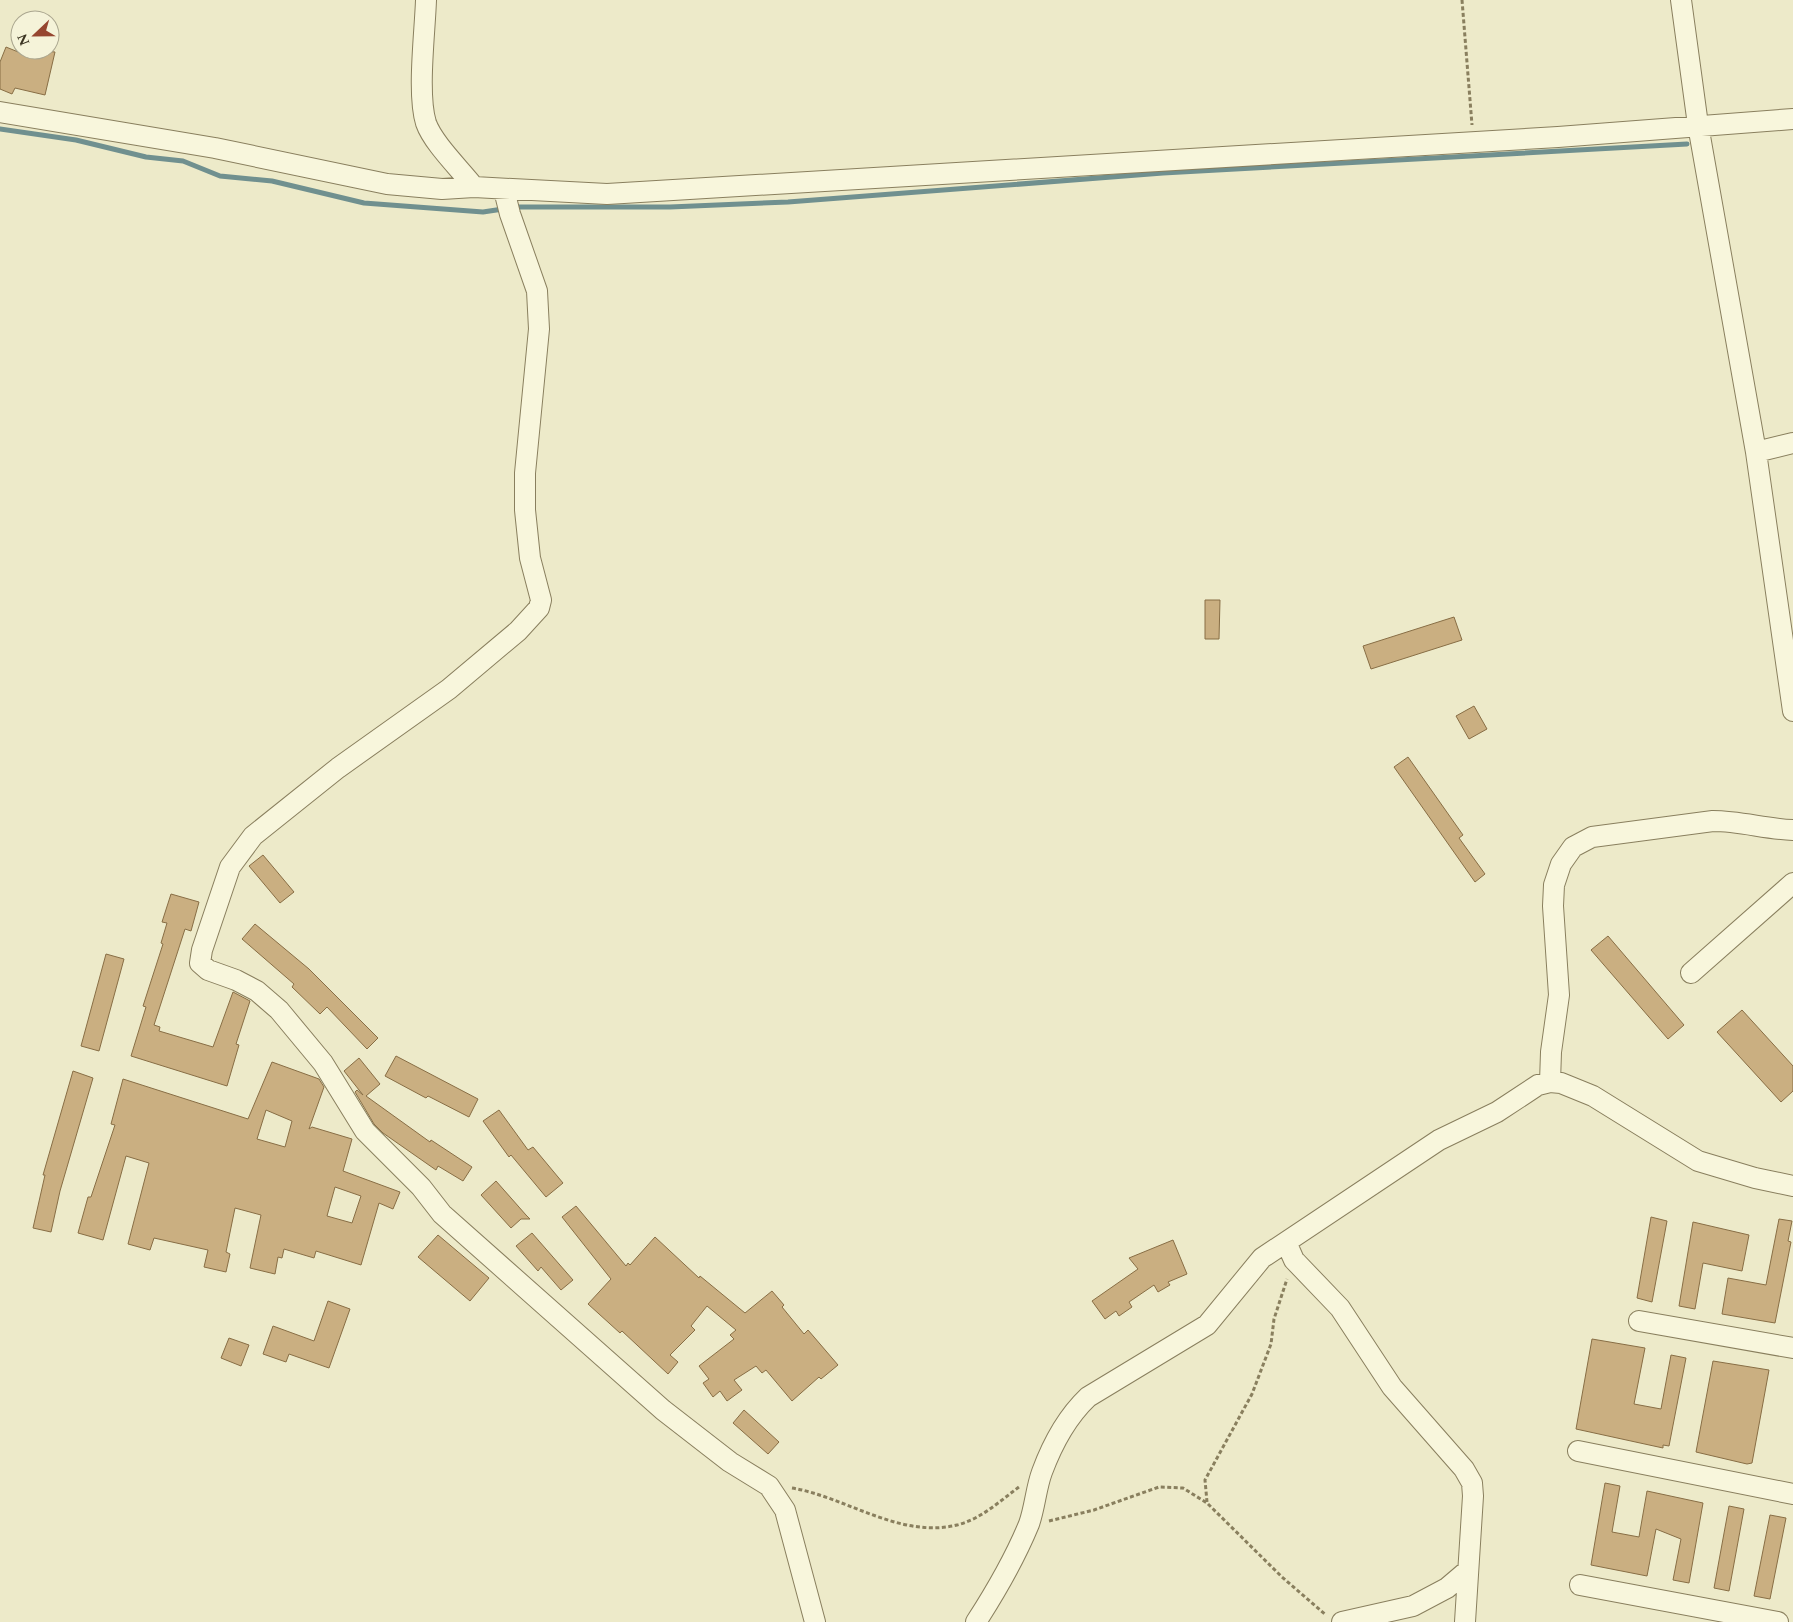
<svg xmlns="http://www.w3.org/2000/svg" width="1793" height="1622" font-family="Spectral,serif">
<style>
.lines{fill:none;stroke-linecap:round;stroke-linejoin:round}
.stream{stroke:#70908f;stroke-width:5}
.building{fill:#caaf81;stroke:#886e45;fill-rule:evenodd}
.minor-casing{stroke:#897f5e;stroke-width:22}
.path{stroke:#897f5e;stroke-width:3;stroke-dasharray:4 2.5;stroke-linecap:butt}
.minor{stroke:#f8f6dc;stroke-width:20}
</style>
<rect width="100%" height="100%" fill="#edeac9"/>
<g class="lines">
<path class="stream" d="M0,129L76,140L146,157L183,161L220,176L272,181L364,203L483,212L503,209
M514,207H670L788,202L1163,173L1687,144"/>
</g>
<path class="building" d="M6,47L33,58L34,50L55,52L45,95L15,88L12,94L0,89V62Z
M1205,600H1220L1219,639H1205Z
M1454,617L1462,640L1371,669L1363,646Z
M1474,706L1487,729L1469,739L1456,716Z
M1408,757L1463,835L1459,838L1485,874L1475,882L1394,767Z
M263,855L294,892L280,903L249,866Z
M171,894L199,902L191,931L185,929L154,1025L160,1027L159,1031L213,1047L233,992L250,1001L236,1044L239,1045L227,1086L131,1056L146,1007L143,1006L163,944L161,943L167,923L162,922Z
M255,924L309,969L378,1038L367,1049L327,1007L320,1014L292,987L294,984L242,939Z
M1608,936L1684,1025L1668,1039L1591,950Z
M106,954L124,959L99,1051L81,1046Z
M1742,1010L1793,1066V1091L1781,1102L1717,1032Z
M396,1056L478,1099L469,1117L428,1096L426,1098L385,1076Z
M359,1058L380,1084L366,1096L430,1142L431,1140L472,1167L463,1181L438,1166L436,1170L383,1133L374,1124L355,1092L357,1090L363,1095L344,1071Z
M272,1062L319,1079L324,1087L309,1129L312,1127L352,1139L343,1171L400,1192L393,1209L379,1203L361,1265L316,1251L314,1258L284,1249L282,1258L278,1257L275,1274L250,1268L261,1215L235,1208L226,1252L230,1254L226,1272L204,1267L208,1250L154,1238L150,1250L128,1244L149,1163L126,1156L103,1240L78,1233L88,1197H91L115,1125L111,1124L123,1079L248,1119ZM266,1110L292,1121L285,1147L257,1139ZM335,1187L361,1196L352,1223L327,1216Z
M73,1071L93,1078L60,1191L51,1232L33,1228L45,1175H43Z
M499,1110L528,1150L533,1147L563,1183L546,1197L511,1155L509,1157L483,1121Z
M496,1181L526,1215L530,1219H521L511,1228L481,1195Z
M576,1206L626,1266L628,1263L630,1265L655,1237L699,1278L700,1276L745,1313L772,1291L784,1305L782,1307L804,1334L808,1330L838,1365L821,1379L819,1377L792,1401L766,1370L762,1373L756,1366L734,1380L742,1390L727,1401L720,1391L713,1397L703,1383L709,1379L699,1366L734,1339L730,1335L736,1330L707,1306L691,1326L695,1330L670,1355L678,1362L668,1374L622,1331L620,1333L588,1304L611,1279L562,1217Z
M1651,1217L1667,1221L1652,1302L1637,1298Z
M1779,1219L1792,1221L1788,1241L1791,1242L1775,1323L1722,1314L1728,1278L1766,1285Z
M1693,1222L1749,1235L1742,1271L1703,1263L1695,1309L1679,1306Z
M532,1233L573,1280L561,1290L541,1267L538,1271L516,1246Z
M438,1235L489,1278L470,1301L418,1257Z
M1173,1240L1187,1274L1168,1282L1170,1285L1158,1292L1154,1285L1129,1302L1132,1307L1119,1316L1116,1311L1105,1319L1092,1301L1138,1269L1129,1258Z
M328,1301L350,1309L329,1368L289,1354L286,1362L263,1354L273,1326L314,1341Z
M229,1338L249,1345L241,1366L221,1358Z
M1592,1339L1645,1348L1634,1404L1661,1409L1671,1355L1686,1358L1669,1446L1663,1445V1448L1576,1429Z
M1713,1361L1769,1370L1752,1463L1747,1464L1696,1452Z
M744,1410L779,1442L768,1454L733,1423Z
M1605,1483L1620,1486L1612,1532L1639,1537L1647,1491L1703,1503L1689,1583L1673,1580L1681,1539L1656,1529L1647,1576L1591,1565Z
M1729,1506L1744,1509L1729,1591L1714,1588Z
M1770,1515L1786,1518L1770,1599L1754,1596Z"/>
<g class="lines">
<defs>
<path id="minor" d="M426,0C425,32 417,94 426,123C433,143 460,169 474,187
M1681,0L1698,125L1756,452L1793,711
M0,112L215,148L387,184L442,189L474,187L607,194L1558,137L1793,119
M504,190L510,214L537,291L539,329L525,473V510L530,558L541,600L539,608L518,631L449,689L338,768L253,836L230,867L202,950L200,963L208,970L236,980L257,991L279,1010L323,1063L365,1131L421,1187L442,1214L663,1410L730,1462L769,1486L785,1510L815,1622
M1756,452L1793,443
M1691,973L1793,883
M1550,1082L1551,1052L1559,995L1553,906L1554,885L1561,864L1573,847L1592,837L1713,821C1740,821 1766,829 1793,830
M1286,1242L1294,1260L1340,1308L1392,1387L1464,1469L1472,1483L1473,1496L1465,1622
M1639,1321L1793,1348
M1578,1451L1793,1494
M1580,1585L1778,1622
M976,1622C996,1591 1015,1558 1029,1524C1035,1507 1036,1488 1042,1472C1052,1445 1068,1416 1088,1397L1207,1325L1262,1258L1439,1140L1497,1112L1538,1085L1550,1082L1561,1083L1593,1096L1698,1161L1755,1178L1793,1186
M1342,1622L1413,1606L1447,1588L1467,1571"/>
</defs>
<use href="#minor" class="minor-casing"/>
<path class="path" d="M1462,0L1472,125
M792,1488C846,1497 900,1539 957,1525C981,1519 1000,1501 1019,1487
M1207,1502L1205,1480L1252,1394L1271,1344L1274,1319L1287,1279
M1049,1521L1094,1510L1159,1487L1183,1488L1207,1503L1282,1577L1326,1615"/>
<use href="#minor" class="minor"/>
</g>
<g transform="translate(35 35) rotate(248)"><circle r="24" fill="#f5f3d9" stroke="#aaa68f"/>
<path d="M0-4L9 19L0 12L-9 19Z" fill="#964630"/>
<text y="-8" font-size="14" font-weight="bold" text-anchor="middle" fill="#3a3321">N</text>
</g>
</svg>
